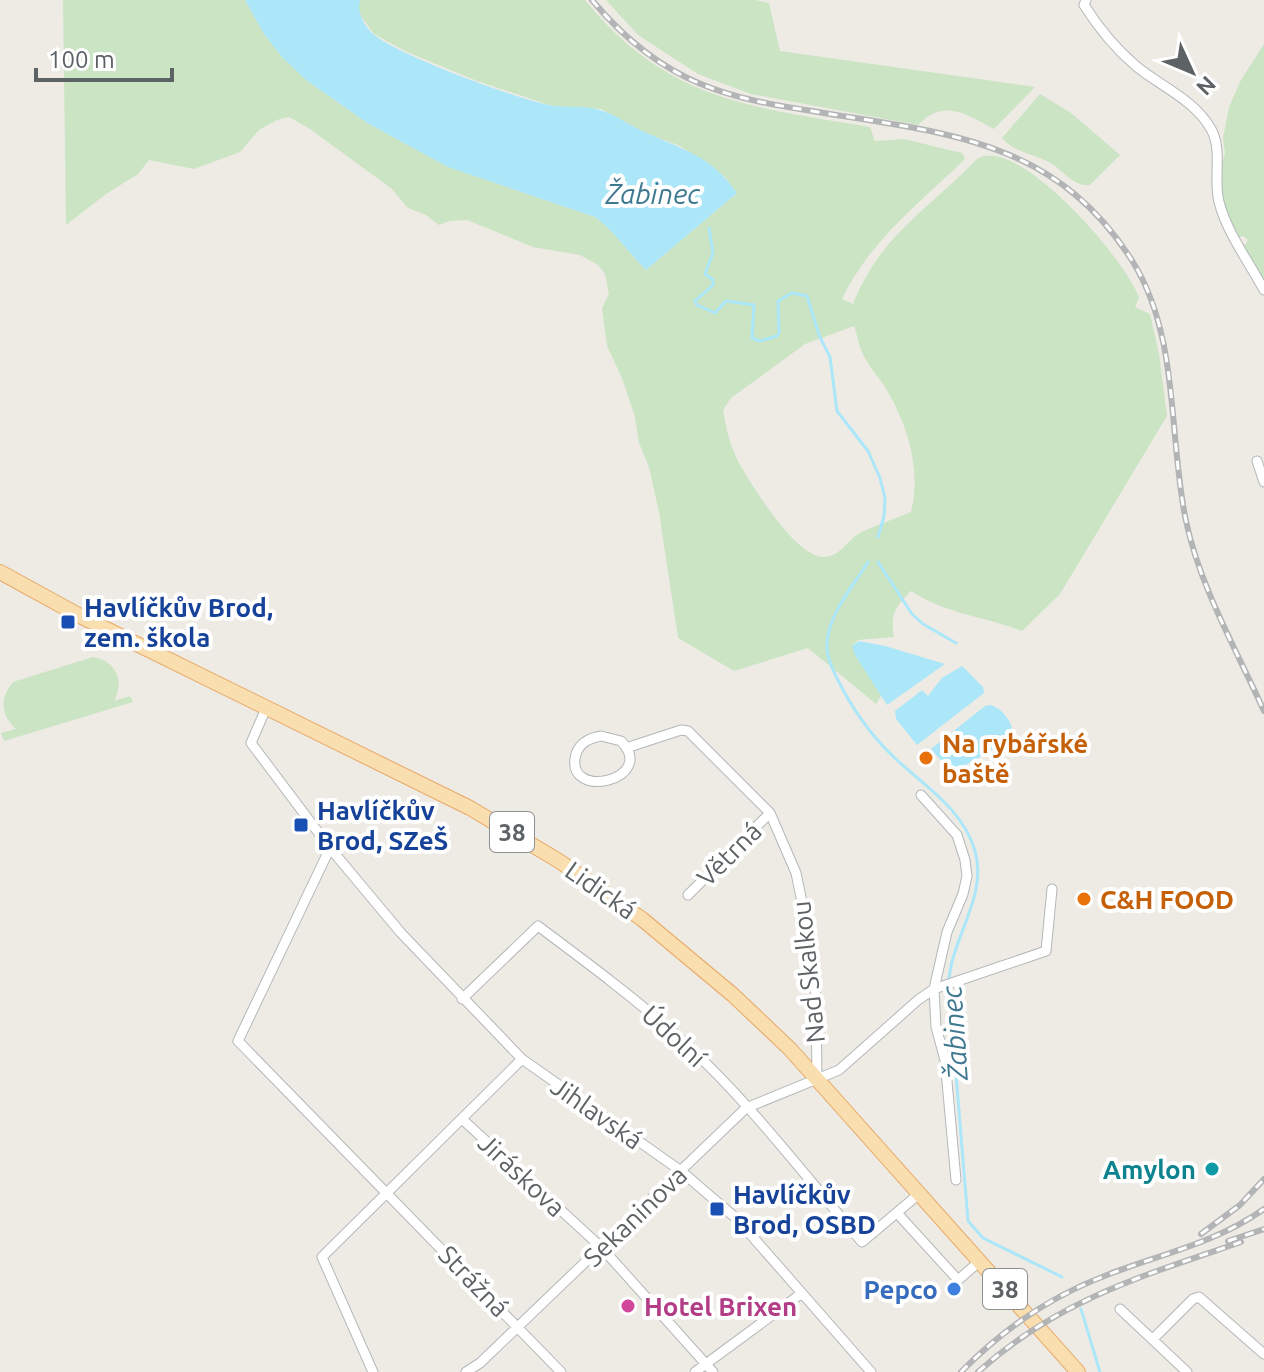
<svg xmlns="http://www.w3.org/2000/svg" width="1264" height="1372" font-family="Ubuntu,sans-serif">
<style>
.green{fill:#cae4c4;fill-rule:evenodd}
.water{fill:#abe7f9}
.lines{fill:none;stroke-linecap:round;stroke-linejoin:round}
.stream{stroke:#abe7f9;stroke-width:3}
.street-casing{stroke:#b3b7b9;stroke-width:11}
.primary-casing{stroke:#e8a865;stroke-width:16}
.street{stroke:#fff;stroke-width:9}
.primary{stroke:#f9deaf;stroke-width:14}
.rail-casing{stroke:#b3b4b5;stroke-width:6}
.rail{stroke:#fff;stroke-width:3;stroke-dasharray:9;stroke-linecap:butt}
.transit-dot{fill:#1a4fb4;stroke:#fff;stroke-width:3}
.food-dot{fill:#e8710a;stroke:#fff;stroke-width:3}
.culture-dot{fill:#0f9aa8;stroke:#fff;stroke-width:3}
.shop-dot{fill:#3f7fe0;stroke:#fff;stroke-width:3}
.hotel-dot{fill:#d1479c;stroke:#fff;stroke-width:3}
.labels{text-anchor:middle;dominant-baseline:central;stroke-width:8;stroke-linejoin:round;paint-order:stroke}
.shield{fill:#fff;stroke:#8e9193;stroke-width:2}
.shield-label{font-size:24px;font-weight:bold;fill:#5d6265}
.transit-label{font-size:26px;font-weight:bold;fill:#164399;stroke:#fff;text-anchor:start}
.food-label{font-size:26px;font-weight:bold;fill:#c56008;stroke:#fff;text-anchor:start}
.street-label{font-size:26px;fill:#5d6265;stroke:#fff}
.culture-label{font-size:26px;font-weight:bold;fill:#0d838f;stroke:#fff;text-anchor:end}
.shop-label{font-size:26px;font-weight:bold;fill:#366cbe;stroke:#fff;text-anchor:end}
.hotel-label{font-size:26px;font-weight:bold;fill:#b23c85;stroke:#fff;text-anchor:start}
.water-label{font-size:28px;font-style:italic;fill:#3f7891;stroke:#fff}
</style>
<rect width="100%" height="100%" fill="#eeebe5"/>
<path class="green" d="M63,0H245L264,34L282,57L306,80L369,124L448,167L595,217C615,232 628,252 646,270L736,194L725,177L680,146L648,134L601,109L552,106L477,81L407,52L374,34L360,15L358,7L360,0H585C667,101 750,107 870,127L875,141L904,139L962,153L965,159C920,203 870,240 842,299L853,304C881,234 928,210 977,159C1017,133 1128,262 1139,298L1135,307L1150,314L1159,354L1167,416L1060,594L1022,631C983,616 946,614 911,591C895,608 890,613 894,637L858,640L853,645L881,696L876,704L808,648L734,671L678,638L659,512L649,467L639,443L635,417L622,378L607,346L602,308L609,294L605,274L598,265L580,255L533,247L467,220L450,221L439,225L426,215L408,208L392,189L310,129L289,117L277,120L259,130L240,152L194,169L149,160L138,174L106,194L66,225ZM854,326C857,333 858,342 861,350C867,365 880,378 888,392C909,429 921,471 911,512C895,519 876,525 860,533C847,540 842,555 825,557C796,559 752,485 739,463C730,446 726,428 723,410L731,398L805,344Z
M606,0H755L769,3L780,51L1035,87L994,129C967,114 943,98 918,125L751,94L698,74L638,35Z
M1264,44V281L1244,247L1248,240L1244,236L1239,237L1220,200V169L1225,154L1223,138L1229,107L1241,80Z
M1040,94L1071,113L1120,155L1090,185C1074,187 1065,172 1052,164C1036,154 1014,153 1002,138Z
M93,657C116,661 125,681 114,701L130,696L133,702L4,741L1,733L16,729C0,715 0,698 13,682Z"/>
<path class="water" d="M245,0H360C357,12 363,24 372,33C394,54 522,101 554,106C570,108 589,105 603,111C618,116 632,127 647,133C686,151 711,156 737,193L646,270C628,252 615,232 595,217L448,167L369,124L306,80L282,57L264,34Z
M859,641L885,646L945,664L887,705L855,655L852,646Z
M962,666L983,687L984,693L917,745L896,719L895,711L922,690L928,696L942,678Z
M990,705C1003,708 1015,725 1013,738L952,773L931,749L985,706Z"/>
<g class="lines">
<path class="stream" d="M709,228L713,253L705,274L713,280V285L695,301L697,305L715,313L726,301L754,305L752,338L760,341L777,336L779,333L778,301L792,293L807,296L819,335L830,357L837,411L868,451L880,478L885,498L884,516L878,537
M868,562C853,586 829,613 827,643C826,659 835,674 842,688C856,714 875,740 897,760C926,787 964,811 975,851C988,896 952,937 949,980
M878,562L912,614L923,624L956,643
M949,988L968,1221L983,1238L1062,1277
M1081,1309L1100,1372"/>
<defs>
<path id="street" d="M1086,0L1084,5C1098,27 1116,49 1136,66C1160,86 1195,100 1211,129C1223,150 1213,179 1219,202C1227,233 1249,262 1264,290
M1257,461L1264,482
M267,706L251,743L330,848L401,933L522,1059L681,1171L737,1219L871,1372
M601,736L621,741C659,780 563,802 576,754C580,742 590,738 601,736Z
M626,748L681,730L688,731L770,813L796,873L811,946L816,1000L817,1079
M921,795L957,835L965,860L967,876L963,894L947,932L934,989L936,1027L945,1060L956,1180
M330,848L238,1041L561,1372
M688,895L770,813
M462,999L538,926C589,964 640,1002 687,1045C751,1104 805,1176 862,1242L920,1193
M462,1119L602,1248L713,1372
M897,1213L958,1280L980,1261
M1120,1309L1187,1372
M1153,1339L1193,1299L1199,1297L1264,1354
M373,1372L322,1257L522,1059
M466,1372L480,1363L746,1108L839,1070L918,1000L934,989L1046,951L1052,889
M695,1372L802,1293"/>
<path id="primary" d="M0,572L82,617L470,808L559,861L642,919L733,995L790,1049L1078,1372"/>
</defs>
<use href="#street" class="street-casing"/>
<use href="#primary" class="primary-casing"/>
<use href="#street" class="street"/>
<use href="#primary" class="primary"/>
<defs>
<path id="rail" d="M592,0C622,36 657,66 701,84C737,99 774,105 812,111C943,133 1055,138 1133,262C1180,339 1168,435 1186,521C1200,587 1236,649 1264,711
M1201,1234L1240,1205L1264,1179
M1228,1241L1264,1229
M961,1372C1002,1330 1051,1296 1107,1275C1161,1254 1216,1243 1264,1209
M978,1372C1058,1300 1142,1276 1241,1242"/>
</defs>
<use href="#rail" class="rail-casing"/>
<use href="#rail" class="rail"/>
</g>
<g class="transit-dot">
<rect x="60" y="614" width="16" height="16" rx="4"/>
<rect x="293" y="817" width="16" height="16" rx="4"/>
<rect x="709" y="1201" width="16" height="16" rx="4"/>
</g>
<g class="food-dot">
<circle cx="926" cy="758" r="8"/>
<circle cx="1084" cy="899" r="8"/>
</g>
<circle class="culture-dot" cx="1212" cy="1169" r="8"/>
<circle class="shop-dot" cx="954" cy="1289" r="8"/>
<circle class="hotel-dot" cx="628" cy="1306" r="8"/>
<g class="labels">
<g class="shield">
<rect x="490" y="812" width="44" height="40" rx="6"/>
<rect x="983" y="1269" width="44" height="40" rx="6"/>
</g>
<g class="shield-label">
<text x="512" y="832">38</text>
<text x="1005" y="1289">38</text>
</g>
<g class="transit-label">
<text x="84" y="607">Havlíčkův Brod,<tspan x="84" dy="30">zem. škola</tspan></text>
<text x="317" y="810">Havlíčkův<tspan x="317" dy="30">Brod, SZeŠ</tspan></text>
<text x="733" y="1194">Havlíčkův<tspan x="733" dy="30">Brod, OSBD</tspan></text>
</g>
<g class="food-label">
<text x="942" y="743">Na rybářské<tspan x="942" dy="30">baště</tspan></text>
<text x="1100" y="899">C&amp;H FOOD</text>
</g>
<g class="street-label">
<text transform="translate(729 854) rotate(-45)">Větrná</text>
<text transform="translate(601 890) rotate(35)">Lidická</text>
<text transform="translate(808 972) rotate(-96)">Nad Skalkou</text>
<text transform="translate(674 1036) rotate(43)">Údolní</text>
<text transform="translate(597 1113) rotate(35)">Jihlavská</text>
<text transform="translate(522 1175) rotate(43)">Jiráskova</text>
<text transform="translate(635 1216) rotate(-44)">Sekaninova</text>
<text transform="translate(474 1281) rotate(46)">Strážná</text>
</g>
<g class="culture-label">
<text x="1196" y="1169">Amylon</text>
</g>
<g class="shop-label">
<text x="938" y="1289">Pepco</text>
</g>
<g class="hotel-label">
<text x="644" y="1306">Hotel Brixen</text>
</g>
<g class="water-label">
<text x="653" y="193">Žabinec</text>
<text transform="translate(954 1033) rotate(-94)">Žabinec</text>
</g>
</g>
<g transform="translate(1192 72) rotate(134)" stroke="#ffffff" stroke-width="6" paint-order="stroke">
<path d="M0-6L14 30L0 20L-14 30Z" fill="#5d6265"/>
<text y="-12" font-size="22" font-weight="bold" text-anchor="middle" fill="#5d6265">N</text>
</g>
<path d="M36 68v12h136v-12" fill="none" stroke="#5d6265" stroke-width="4"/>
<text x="48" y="68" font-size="24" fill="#5d6265" stroke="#ffffff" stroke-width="6" paint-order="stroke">100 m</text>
</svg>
